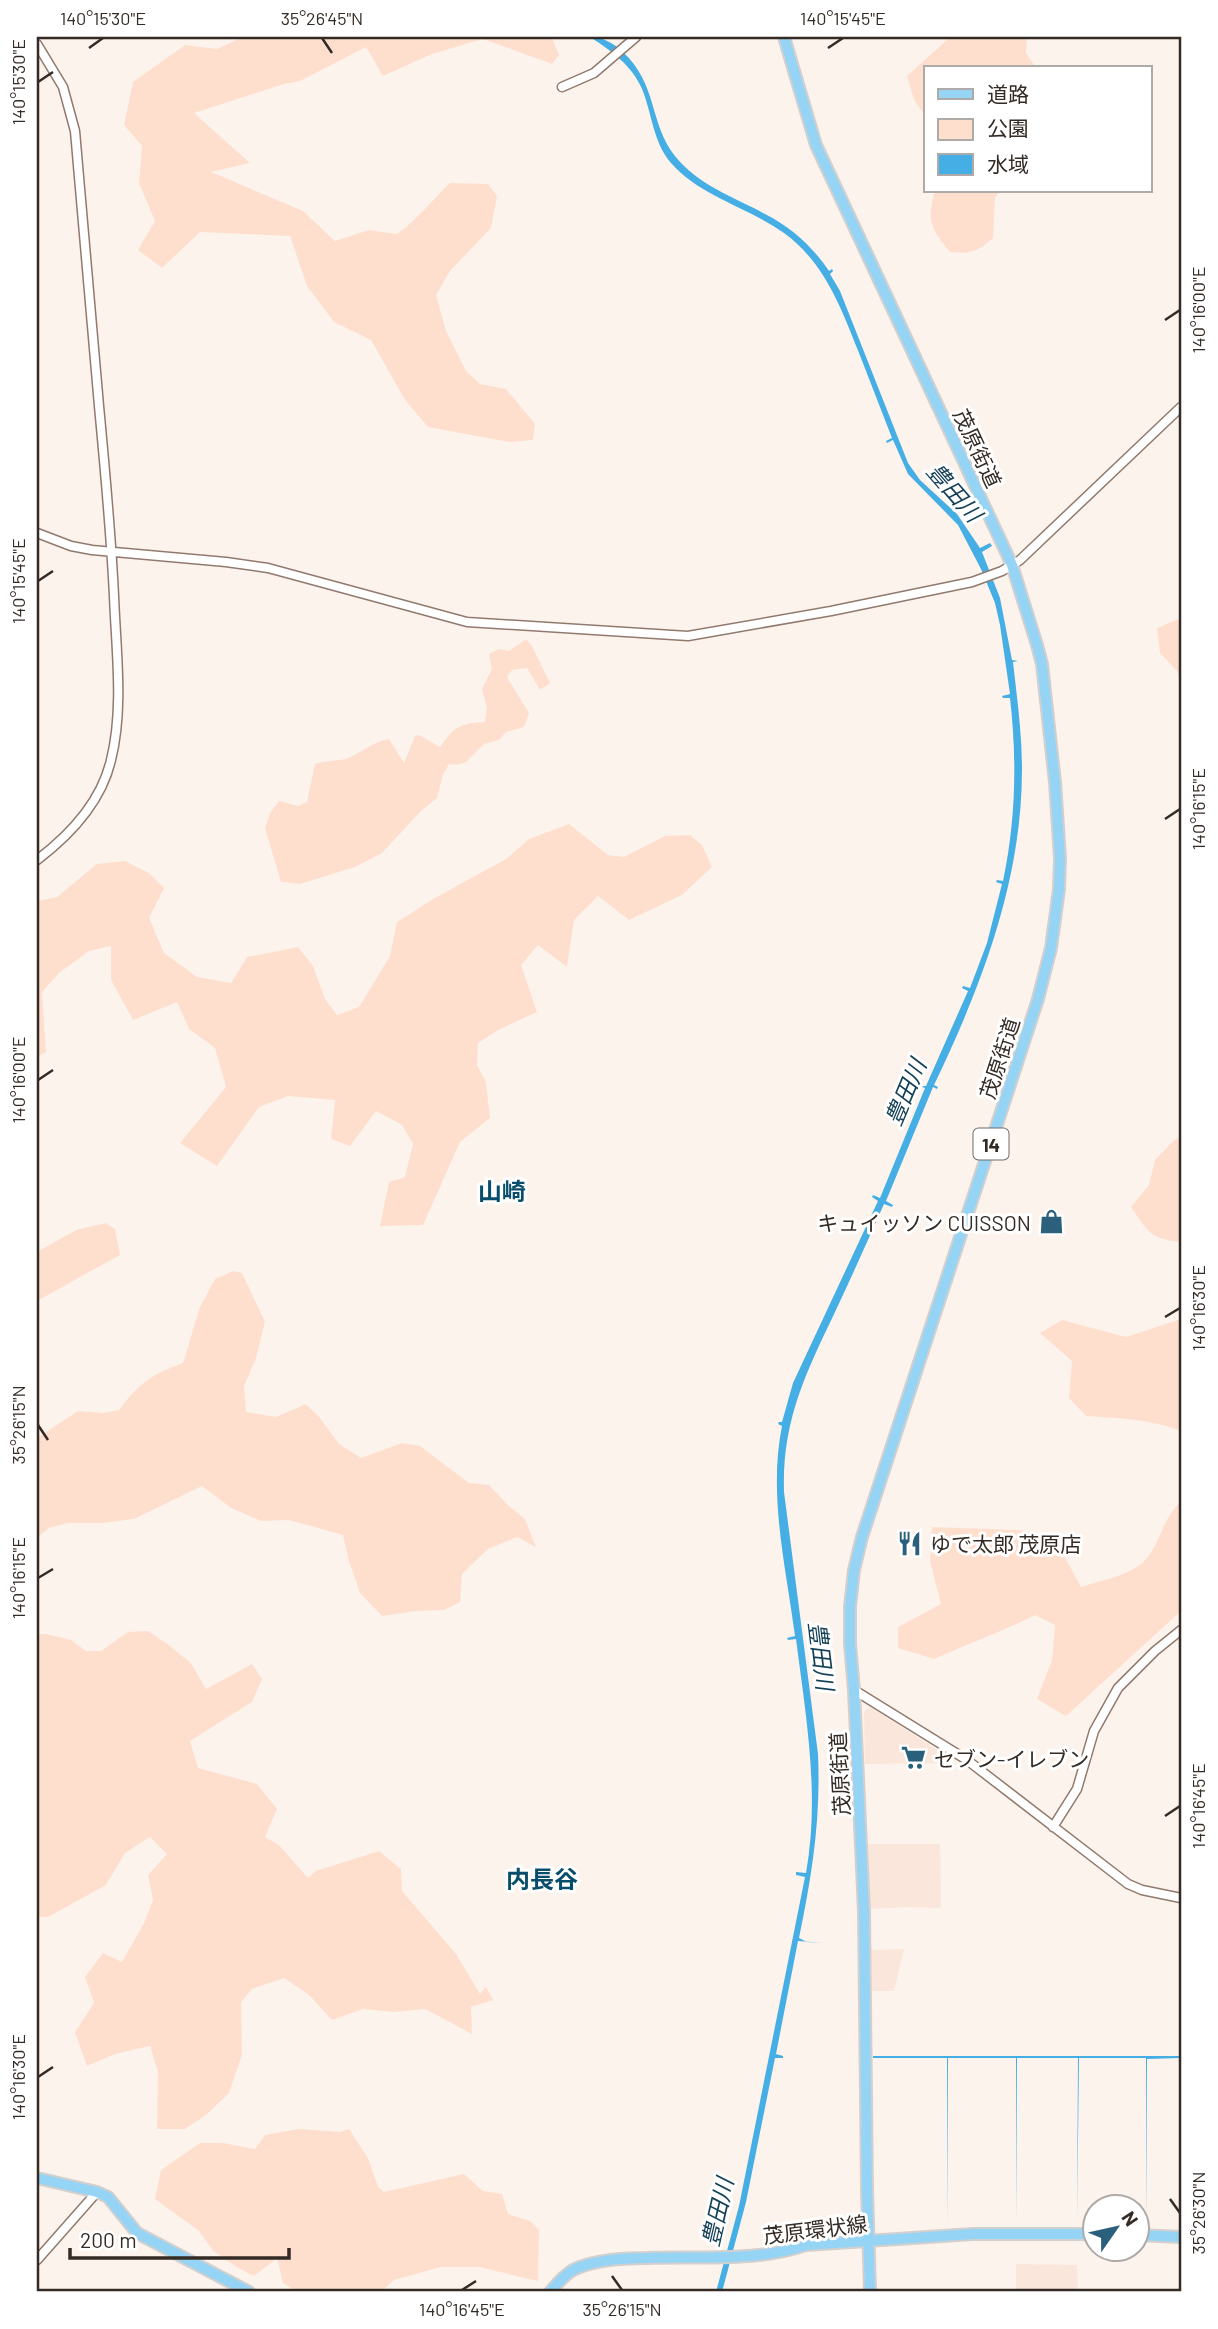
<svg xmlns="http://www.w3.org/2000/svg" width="1218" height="2329" font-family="Barlow,'Noto Sans JP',sans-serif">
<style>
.built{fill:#fae6db}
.green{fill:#fedfce}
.water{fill:#45aee4}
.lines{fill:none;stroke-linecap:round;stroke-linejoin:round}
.minor-casing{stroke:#917a6d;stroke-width:11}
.major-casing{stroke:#d2d0cf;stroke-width:14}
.minor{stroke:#fff;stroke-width:8}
.major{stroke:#96d4f5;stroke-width:10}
.ticks{fill:none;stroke:#342b25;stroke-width:2.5}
.labels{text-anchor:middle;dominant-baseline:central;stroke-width:6;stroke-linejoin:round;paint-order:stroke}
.shield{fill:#fff;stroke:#716b66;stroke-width:2}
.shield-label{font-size:19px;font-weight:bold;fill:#342b25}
.street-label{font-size:21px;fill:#342b25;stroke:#fff}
.poi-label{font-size:21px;fill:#342b25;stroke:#fff;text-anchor:start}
.water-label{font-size:23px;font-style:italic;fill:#133f56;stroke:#fff}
.quarter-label{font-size:24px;font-weight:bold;fill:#084d6b;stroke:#fff}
.neatline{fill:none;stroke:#342b25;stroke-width:2.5}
.ticks-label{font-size:18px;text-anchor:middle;fill:#342b25}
</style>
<rect width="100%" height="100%" fill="#fdf3ed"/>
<path class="built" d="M870,1707L939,1751V1763L865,1764L864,1712Z
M867,1844H940L941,1908L907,1907L870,1909Z
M904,1949L894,1991H872L871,1950Z
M1016,2264L1077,2265L1078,2290L1016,2289Z"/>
<path class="green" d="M243,37L552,38L559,55L552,64L483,39L432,54L383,76L366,47L300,81L284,84L194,113L250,163L211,172L303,211L335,241L369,230L397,234C417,220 432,200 450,183L488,184L497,196L491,228L450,271L436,295L446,331L466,371L480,384L506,389L535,424L533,440L509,442L428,427L405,400L371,340L334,322L307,286L290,236L200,232L162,268L138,250L155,221L139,183L142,146L124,125L133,82L185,45L217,49Z
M947,37H1027L1026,53L1036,68H926V117L914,100L907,76L948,39Z
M935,191H1000L995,198L993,238C977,252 971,254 950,252C931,229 926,220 935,191Z
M1181,618V682L1177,671L1160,653L1157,628Z
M526,639L532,646L550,683L540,690L527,668L512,670L507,677L529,713L524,727L506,732L499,740L484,744L466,762L457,765L449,764L443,775L437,798L420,812L382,853L355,867L300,884L281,882L265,828L270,813L279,801L298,806L307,802L315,764C326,760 337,762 348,758C363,752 374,741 389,739L404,763L415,736L419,735L440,747C454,727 460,723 485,722L487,708L482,689L492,669L489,654L499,649L509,651Z
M569,824L608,855L624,857L665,836L690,835L702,845L712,867L682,895L629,920L598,896L574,920L567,967L538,945L521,965L537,1012L500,1029L478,1043L477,1065L486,1082L490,1118L460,1142L423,1225L380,1226L389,1182L405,1177L413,1144L402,1125L376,1111L350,1146L331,1139L335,1100L288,1096L259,1107L217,1166L180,1143L226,1087L215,1048L189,1029L177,1002L133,1020L111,980V946L89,951L59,973L42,992L46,1052L37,1057V901L57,897L97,864L125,861L149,873L164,888L149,918L164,953L197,977L231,983L247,957L298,947L313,966L325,999L337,1015L359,1007L390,956L397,922L433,899L506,859L529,839Z
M1181,1137V1181L1179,1185L1181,1188V1242C1150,1239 1148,1232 1131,1207L1149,1185L1155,1160L1174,1140Z
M106,1223L115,1229L120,1255L37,1301V1252L76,1230Z
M233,1271L242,1273L265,1322L256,1358L244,1386L246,1412L276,1417L306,1404L320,1418L339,1444L361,1458L402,1443L420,1446L469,1483L489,1485L509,1506L525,1519L536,1547L517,1537L488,1549L462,1574L460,1602L444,1610L416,1611L382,1616L360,1593L348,1558L343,1535L289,1520L261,1521L231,1508L202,1486L134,1519L102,1523H68L49,1528L37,1538V1438L78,1411L103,1413L119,1410C140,1382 151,1375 183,1363L200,1307L215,1279Z
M1181,1319V1431C1151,1419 1118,1418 1086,1416L1069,1398L1072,1361L1040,1333L1062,1320L1126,1337Z
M1181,1502V1611L1066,1716L1037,1699L1052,1660L1055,1625L1035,1615C1002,1632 967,1644 934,1659L898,1648V1627L941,1604L930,1561L932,1527L1018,1530L1053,1535L1081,1587C1101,1580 1132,1576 1147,1558C1161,1541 1163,1517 1181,1502Z
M148,1631L166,1643L191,1663L206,1689L252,1664L262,1679L252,1702L190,1741L198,1768L257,1784L277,1809L265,1837L279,1845L308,1878L316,1871L379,1851L401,1869L402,1891L456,1954L480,1994L486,1987L493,2000L471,2007L472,2034L425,2009L394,2012L363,2009L332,2020L309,1995L284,1978L252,1989L241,2002L242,2055L229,2093L206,2115L185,2129H157L158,2072L150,2046L115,2054L87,2066L75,2032L94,2003L85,1977L103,1953L122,1962L144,1923L153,1900L148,1875L167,1854L150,1837L125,1853L106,1885L48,1917H37V1634H46L71,1640L86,1651H101L128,1632Z
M299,2129L340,2132L349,2129L368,2158L378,2187L384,2192L464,2174L483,2191L502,2194L508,2214L530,2221L539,2230L538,2281L479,2267H441L394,2280L381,2292H298L283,2283L277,2258L254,2276L238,2268L213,2251L199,2231L155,2199L161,2170L200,2143H223L255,2149L265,2135Z"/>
<path class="water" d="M590,37C603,37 613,43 623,52C658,85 649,123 675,156C698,185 734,197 765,214C791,227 813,247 829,271L832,269L833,271L830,274L840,291L908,463L920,480L957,514L980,548L990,543L992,546L982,552L1000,598L1012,660L1018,661L1013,662C1017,698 1022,733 1022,769C1022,881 982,985 934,1085L938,1087L937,1089L933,1087L886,1201L893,1205L892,1207L884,1204C868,1240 852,1276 835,1312C805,1375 782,1421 784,1492L818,1754C821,1819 812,1875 799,1938L807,1942L825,1943L798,1941L776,2054L783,2056V2058H775L746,2202L722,2292H716L739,2206L805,1877L796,1875V1872L806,1873C820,1795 806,1717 796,1639L788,1640L787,1638L795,1636C786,1567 768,1495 782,1426L778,1424L779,1422H782L793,1383L878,1201L872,1197L873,1195L880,1198L925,1088L920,1086H926L968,991L962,988L963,986L970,988L987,943L1002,884L996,882L997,880L1003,881C1016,820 1017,759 1010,698H1003L1002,696L1010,694L1000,625L995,603L981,569L958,525L908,474L893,440L887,443L886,441L892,438C881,410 870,381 859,353C841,308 825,263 784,233C748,207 701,197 671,163C653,142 652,113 642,89C632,65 610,50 590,37Z
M873,2056H1181V2058L1147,2059V2226L1146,2058H1079L1077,2222L1078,2058H1017L1016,2222V2058H948L947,2225V2058H873Z"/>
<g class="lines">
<defs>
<path id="minor" d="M37,44L63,87L75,131C83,223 91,314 99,406C105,469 111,533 114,596C116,650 124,708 111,760C101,803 70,835 37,860
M562,87L594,73L636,37
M37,533L71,546L92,550L226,562L268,568L467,622L688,636L831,611L972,582L1002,571L1020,560L1181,407
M854,1690L967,1760L1128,1884L1142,1890L1181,1898
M1053,1827L1077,1789L1094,1731L1118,1688L1155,1651L1181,1630
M37,2260L97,2192"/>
<path id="major" d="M784,37L816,145L1012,565L1037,645L1042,664L1055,782L1060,858L1059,889L1051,948L1038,999L862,1537L854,1570L850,1607V1644L854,1690L864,1912L867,2189L870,2292
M37,2178L97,2192L108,2197L137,2233L249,2292
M1138,2235L1181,2237
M550,2292C557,2284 563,2276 573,2270C593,2260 625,2258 647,2258C698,2256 757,2262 806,2245L973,2234H1096"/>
</defs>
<use href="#minor" class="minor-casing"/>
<use href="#major" class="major-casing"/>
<use href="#minor" class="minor"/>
<use href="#major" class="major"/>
</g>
<path class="ticks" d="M322,38L332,53M89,48L103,38M828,48L843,38M38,82L53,72M1165,320L1180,310M38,581L53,571M1165,819L1180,809M38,1080L53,1070M1165,1317L1180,1308M38,1425L48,1440M38,1578L53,1569M1165,1816L1180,1806M38,2077L53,2067M1170,2199L1180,2213M612,2276L622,2290M462,2290L476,2281"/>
<defs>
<symbol id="shop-bare" viewBox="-9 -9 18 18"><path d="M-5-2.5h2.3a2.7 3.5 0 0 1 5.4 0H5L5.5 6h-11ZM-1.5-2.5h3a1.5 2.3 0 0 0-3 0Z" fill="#2b607c" stroke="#fff" stroke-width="2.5" paint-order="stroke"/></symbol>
<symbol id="restaurant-bare" viewBox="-9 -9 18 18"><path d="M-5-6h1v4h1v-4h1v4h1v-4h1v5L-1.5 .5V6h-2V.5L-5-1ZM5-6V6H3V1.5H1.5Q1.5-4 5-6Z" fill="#2b607c" stroke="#fff" stroke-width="2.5" paint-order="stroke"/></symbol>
<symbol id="supermarket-bare" viewBox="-9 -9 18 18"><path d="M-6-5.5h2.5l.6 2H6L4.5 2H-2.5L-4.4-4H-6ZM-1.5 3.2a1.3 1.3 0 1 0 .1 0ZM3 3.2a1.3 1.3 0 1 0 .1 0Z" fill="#2b607c" stroke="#fff" stroke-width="2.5" paint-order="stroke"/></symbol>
</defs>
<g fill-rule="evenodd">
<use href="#shop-bare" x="1034" y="1204" width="35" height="35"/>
<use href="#restaurant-bare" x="892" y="1526" width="35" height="35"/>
<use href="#supermarket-bare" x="896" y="1740" width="35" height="35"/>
</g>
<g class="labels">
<rect class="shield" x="973.5" y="1128.5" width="35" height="31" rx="5"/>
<g class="shield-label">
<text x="991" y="1144">14</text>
</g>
<g class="street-label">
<text transform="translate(978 448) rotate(65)">茂原街道</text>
<text transform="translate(999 1058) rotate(-72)">茂原街道</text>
<text transform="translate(839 1774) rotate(-93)">茂原街道</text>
<text transform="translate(815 2229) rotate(-7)">茂原環状線</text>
</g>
<g class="poi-label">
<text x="1031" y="1222" text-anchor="end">キュイッソン CUISSON</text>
<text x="930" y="1543">ゆで太郎 茂原店</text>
<text x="934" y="1758">セブン-イレブン</text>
</g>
<g class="water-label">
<text transform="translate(955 492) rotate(49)">豊田川</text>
<text transform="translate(905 1092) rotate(-67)">豊田川</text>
<text transform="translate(822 1656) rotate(83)">豊田川</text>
<text transform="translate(717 2212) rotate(-77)">豊田川</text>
</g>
<g class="quarter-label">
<text x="502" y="1190">山崎</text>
<text x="542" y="1878">内長谷</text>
</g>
</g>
<rect width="1218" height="2329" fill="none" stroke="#ffffff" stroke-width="77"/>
<rect x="924" y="66" width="228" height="126" fill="#ffffff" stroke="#aeaaa8" stroke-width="2"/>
<rect x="938" y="89" width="35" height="10" fill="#96d4f5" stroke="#aeaaa8" stroke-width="2"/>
<text x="987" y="102" font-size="21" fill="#342b25">道路</text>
<rect x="938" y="119" width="35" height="21" fill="#fedfce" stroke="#aeaaa8" stroke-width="2"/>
<text x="987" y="136" font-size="21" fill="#342b25">公園</text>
<rect x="938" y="154" width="35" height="21" fill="#45aee4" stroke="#aeaaa8" stroke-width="2"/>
<text x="987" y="172" font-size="21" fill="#342b25">水域</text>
<g transform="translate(1116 2228) rotate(56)"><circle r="33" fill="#ffffff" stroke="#aeaaa8" stroke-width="2"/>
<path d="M0-5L12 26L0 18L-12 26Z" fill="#2b607c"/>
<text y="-10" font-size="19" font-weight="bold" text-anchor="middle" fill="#342b25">N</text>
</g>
<path d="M70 2248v10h219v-10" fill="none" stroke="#342b25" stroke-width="3.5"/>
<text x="80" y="2248" font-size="21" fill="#342b25" stroke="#ffffff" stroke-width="5" paint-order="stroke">200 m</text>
<rect x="38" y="38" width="1142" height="2252" class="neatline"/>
<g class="ticks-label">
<text x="103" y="25">140°15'30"E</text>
<text x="322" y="25">35°26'45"N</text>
<text x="843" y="25">140°15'45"E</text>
<text transform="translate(19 82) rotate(-90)" y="6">140°15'30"E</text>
<text transform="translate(1199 310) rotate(-90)" y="6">140°16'00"E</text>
<text transform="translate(19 581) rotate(-90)" y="6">140°15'45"E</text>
<text transform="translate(1199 809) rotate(-90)" y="6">140°16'15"E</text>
<text transform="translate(19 1080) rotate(-90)" y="6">140°16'00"E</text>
<text transform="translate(1199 1308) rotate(-90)" y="6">140°16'30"E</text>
<text transform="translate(19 1425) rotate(-90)" y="6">35°26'15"N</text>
<text transform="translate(19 1578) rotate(-90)" y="6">140°16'15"E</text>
<text transform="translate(1199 1806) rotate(-90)" y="6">140°16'45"E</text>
<text transform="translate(19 2077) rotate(-90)" y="6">140°16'30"E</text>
<text transform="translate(1199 2213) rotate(-90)" y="6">35°26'30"N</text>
<text x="462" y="2316">140°16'45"E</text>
<text x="622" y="2316">35°26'15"N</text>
</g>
</svg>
